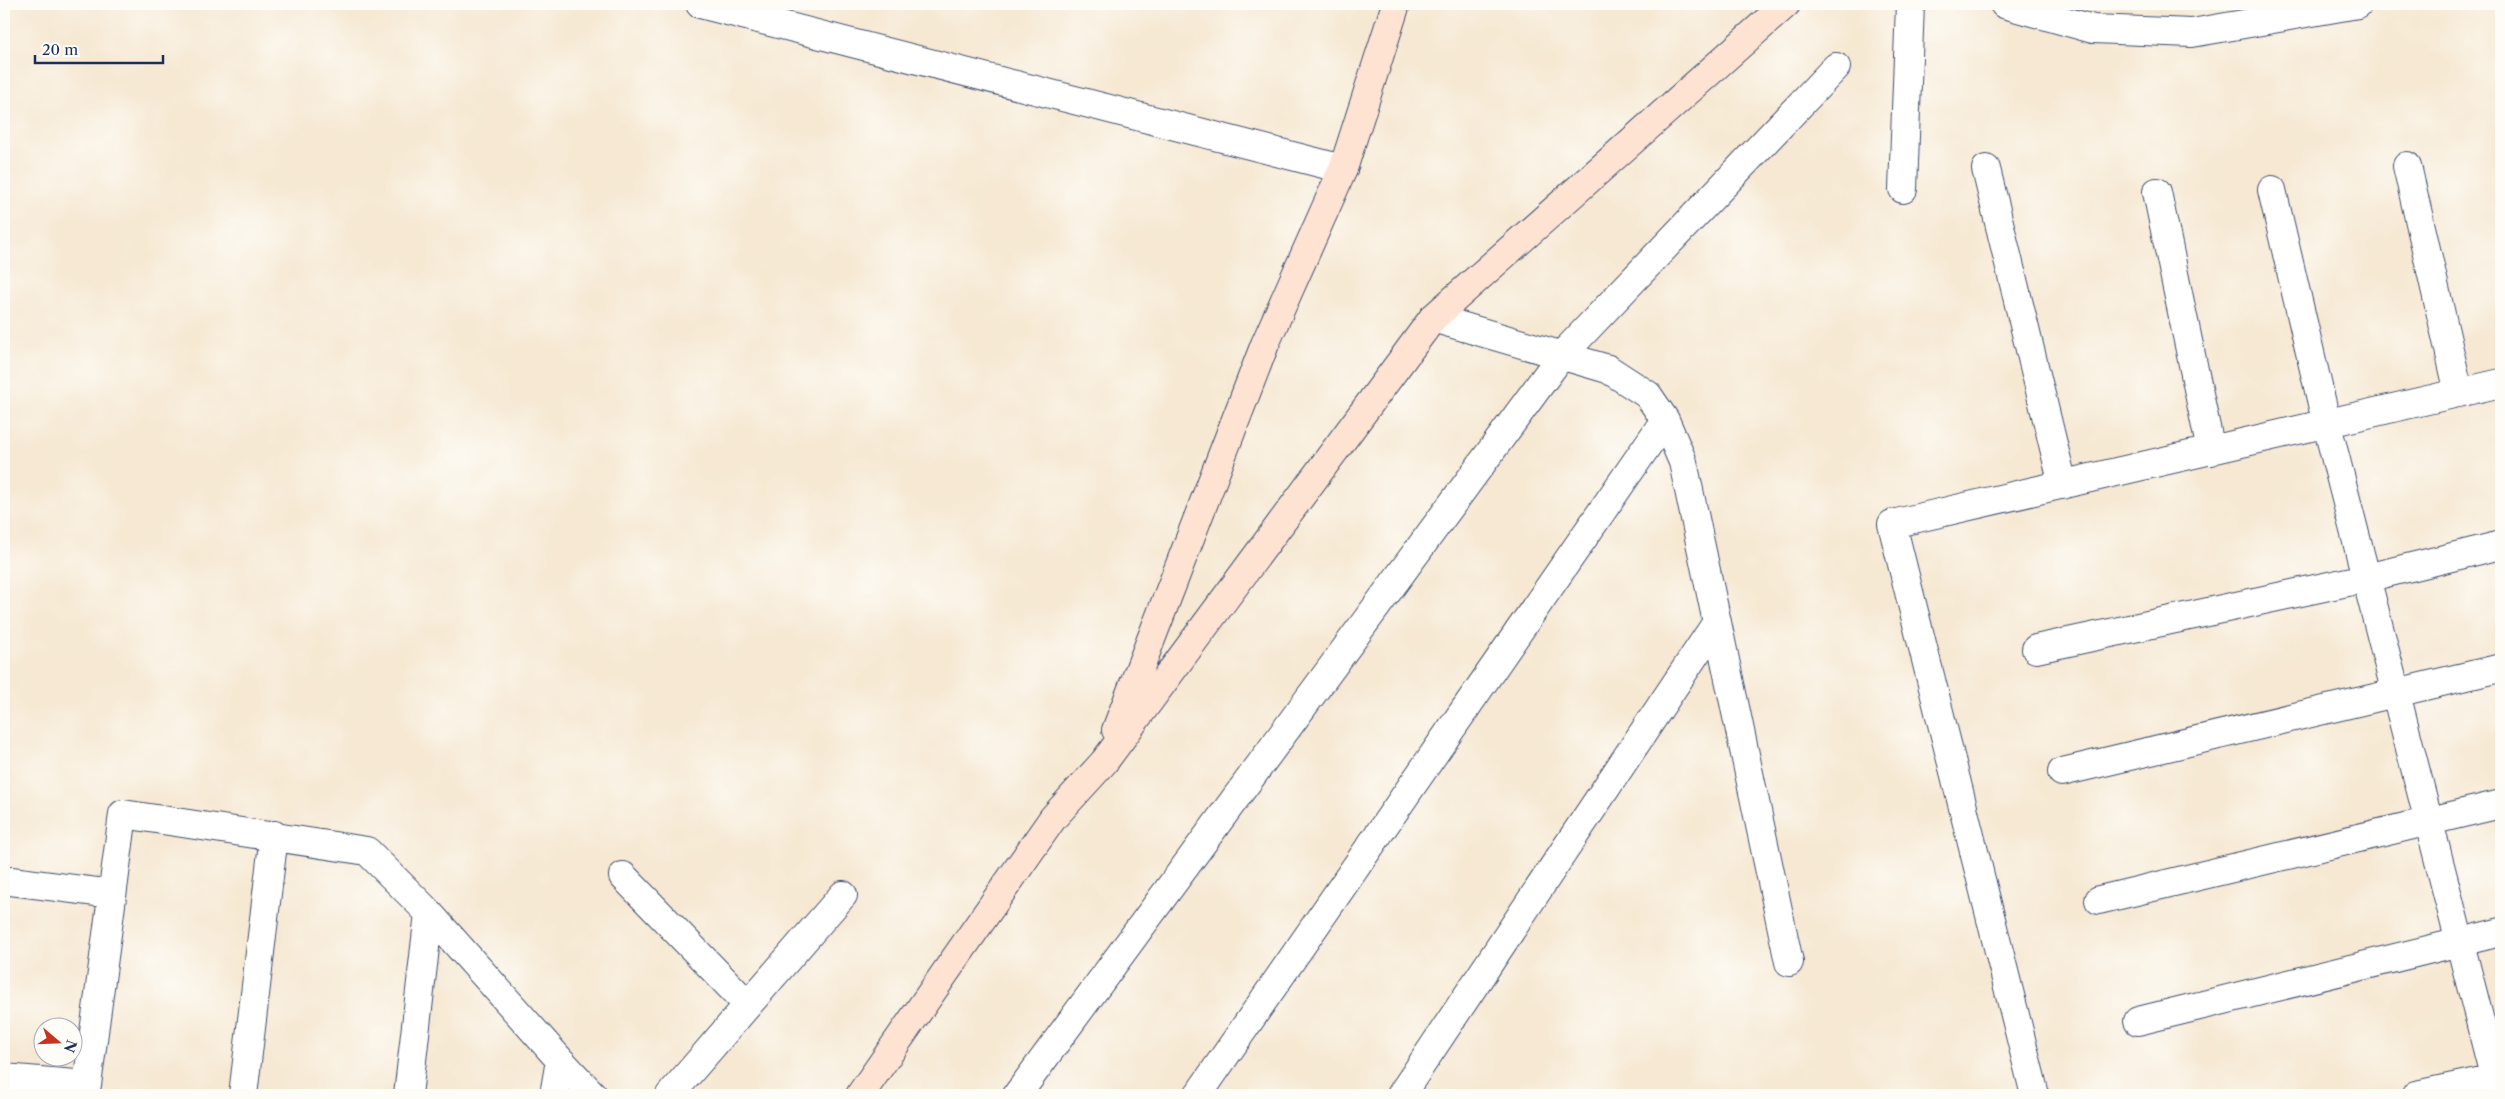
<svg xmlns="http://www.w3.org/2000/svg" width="2505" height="1099" font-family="'Libre Caslon Text',serif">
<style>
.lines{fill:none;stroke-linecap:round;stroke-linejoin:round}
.street-casing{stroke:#3c4b6f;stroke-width:30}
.secondary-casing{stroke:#3c4b6f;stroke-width:30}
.street{stroke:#fff;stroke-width:28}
.secondary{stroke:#fee3d2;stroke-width:28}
</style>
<rect width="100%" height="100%" fill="#fdfcf7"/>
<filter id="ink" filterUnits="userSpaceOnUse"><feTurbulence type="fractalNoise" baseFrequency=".02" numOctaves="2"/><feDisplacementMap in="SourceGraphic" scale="10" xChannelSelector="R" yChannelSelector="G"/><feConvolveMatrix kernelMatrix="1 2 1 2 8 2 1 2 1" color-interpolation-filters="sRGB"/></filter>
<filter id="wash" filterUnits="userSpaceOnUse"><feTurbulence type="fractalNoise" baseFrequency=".0096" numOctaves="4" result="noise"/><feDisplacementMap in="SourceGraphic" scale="20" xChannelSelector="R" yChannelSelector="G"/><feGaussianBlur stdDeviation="1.12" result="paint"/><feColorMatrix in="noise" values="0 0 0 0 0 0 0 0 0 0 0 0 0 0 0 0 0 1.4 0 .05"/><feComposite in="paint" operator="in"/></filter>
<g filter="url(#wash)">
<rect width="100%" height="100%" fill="#f6e8d2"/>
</g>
<g filter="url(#ink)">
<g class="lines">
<defs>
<path id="street" d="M700,4L1343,169
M2004,4L2093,29L2192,33L2358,4
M2407,166L2459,393
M1986,169L2063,485
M1903,189L1910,4
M2272,190L2327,425L2499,1095
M2157,192L2211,451
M1433,318L1608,369L1648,395L1665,420L1683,462L1789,962
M2036,649L2366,578L2501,545
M2062,772L2501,668
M623,876L748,1005
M11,881L112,894
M2099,900L2501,804
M2138,1021L2501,932
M4,1078L87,1085L123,814L367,851L429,913L560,1060L593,1095
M243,1095L274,835
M408,1095L429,913
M554,1095L560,1060
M670,1095L843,895
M1017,1095L1561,356L1836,67
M1198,1095L1665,420
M1401,1095L1717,622
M2035,1095L1892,524L2501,383
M2416,1095L2501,1077"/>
<path id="secondary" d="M1116,730L1265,344L1343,169L1396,4
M860,1095L1053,818L1104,762L1433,318L1786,4"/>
</defs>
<use href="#street" class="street-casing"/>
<use href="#secondary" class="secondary-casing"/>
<use href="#street" class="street"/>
<use href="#secondary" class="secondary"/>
</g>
</g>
<rect width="2505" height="1099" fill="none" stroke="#fdfcf7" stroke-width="20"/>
<g transform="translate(58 1042) rotate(109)"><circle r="24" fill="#fdfcf7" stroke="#a3aaba"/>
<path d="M0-4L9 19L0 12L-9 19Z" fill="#c8321e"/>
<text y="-8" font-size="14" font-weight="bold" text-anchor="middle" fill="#1b2f5e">N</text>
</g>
<path d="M35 55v8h128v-8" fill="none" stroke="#1b2f5e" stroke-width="2.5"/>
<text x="42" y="55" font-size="15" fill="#1b2f5e" stroke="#fdfcf7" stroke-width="4" paint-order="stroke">20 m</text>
</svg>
